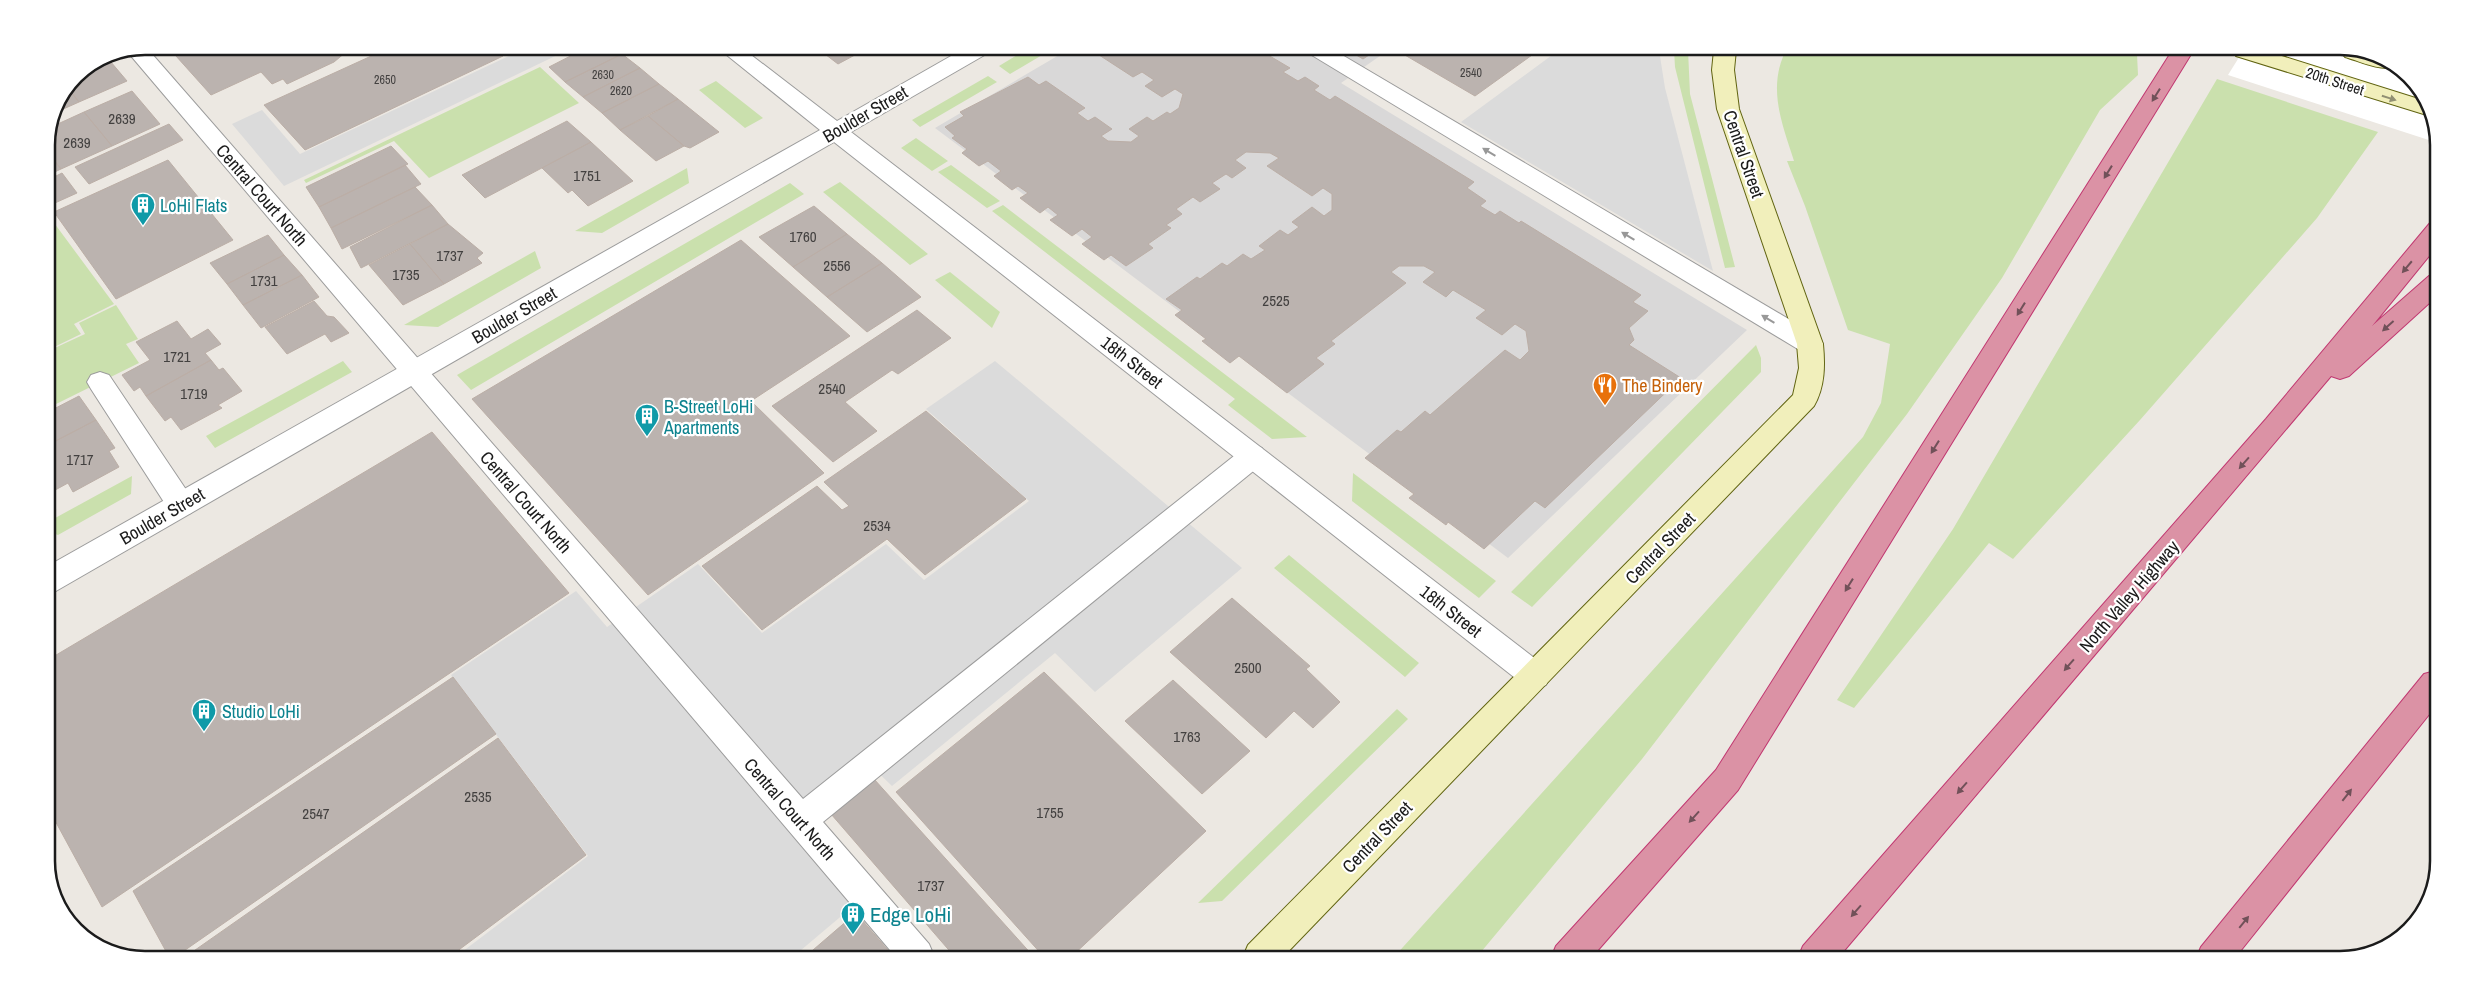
<svg xmlns="http://www.w3.org/2000/svg" width="2485" height="1006" font-family="'Archivo Narrow',sans-serif">
<style>
.residential{fill:#d9d8d8}
.grass{fill:#cae0ad}
.parking{fill:#dbdbdb}
.pier{fill:#fff}
.building{fill:#bbb3af;stroke:#bbaea6}
.lines{fill:none;stroke-linecap:round;stroke-linejoin:round}
.service-casing{stroke:#9c9c9c;stroke-width:2}
.minor-casing{stroke:#9c9c9c;stroke-width:2}
.secondary-casing{stroke:#616411;stroke-width:2}
.motorway-casing{stroke:#c13871;stroke-width:2}
.service{fill:#fff;fill-rule:evenodd}
.minor{fill:#fff;fill-rule:evenodd}
.secondary{fill:#f1efbb;fill-rule:evenodd}
.motorway{fill:#db92a5;fill-rule:evenodd}
.oneway{fill:#715159}
.oneway2{fill:#919073}
.oneway3{fill:#989898}
.labels{text-anchor:middle;dominant-baseline:central;stroke-width:4.5;stroke-linejoin:round;paint-order:stroke}
.far-number-label{font-size:12px;fill:#434140}
.far-street-label{font-size:15px;fill:#1b1b1b;stroke:#fff}
.number-label{font-size:15px;fill:#434140}
.street-label{font-size:18px;fill:#1b1b1b;stroke:#fff}
.culture-label{font-size:18px;fill:#0d838f;stroke:#fff;text-anchor:start}
.food-label{font-size:18px;fill:#c56008;stroke:#fff;text-anchor:start}
.near-culture-label{font-size:21px;fill:#0d838f;stroke:#fff;text-anchor:start}
.rim{fill:none;stroke:#1b1b1b;stroke-width:2.5}
</style>
<rect width="100%" height="100%" fill="#ece8e2"/>
<path class="residential" d="M1071,48L1390,49L1341,83L1747,330L1508,558L935,128Z"/>
<path class="grass" d="M1029,48H1054L1010,74L999,66Z
M1674,50H1688L1690,94L1735,267L1725,268L1675,67Z
M1786,50L2134,51L2137,54L2138,75L2100,110L2002,278L1907,414L1642,759L1476,958L1394,957L1863,437L1881,403L1890,344L1848,330L1805,206L1787,161H1794C1782,123 1767,88 1786,50Z
M540,67L579,103L429,178L394,141L306,183L304,180Z
M988,76L997,82L920,127L912,120Z
M2217,79L2378,132L2317,218L2140,420L2013,559L1989,543L1854,708L1837,700L1953,529Z
M716,81L763,118L745,128L699,90Z
M916,138L948,161L932,171L901,148Z
M951,165L1000,201L987,208L938,172Z
M687,168L689,183L602,233L575,231Z
M840,182L928,254L910,265L823,192Z
M790,183L804,194L471,390L457,375Z
M1003,205L1307,437L1272,439L1228,405L1235,399L992,211Z
M46,212L114,304L74,324L81,334L46,351Z
M535,251L541,268L438,327L404,325Z
M950,272L1000,312L992,328L935,280Z
M116,305L138,339L126,344L139,363L46,409V379L49,378L46,372V352L85,334L79,323Z
M1756,345L1761,358V372L1532,607L1511,592Z
M343,361L352,372L215,448L206,436Z
M1353,473L1496,581L1479,598L1352,501Z
M132,476L131,494L58,535L46,531V523Z
M1289,555L1419,663L1405,677L1274,568Z
M1397,709L1408,719L1222,901L1198,903Z"/>
<path class="parking" d="M503,47H574L284,186L232,124L262,110L300,154L511,55Z
M1559,50H1659L1665,88L1713,271L1461,122Z
M995,361L1242,568L1095,692L1055,653L892,786L862,757L797,807L871,891L794,956H604L601,952L597,956L458,955L588,856L451,675L576,591L607,627L698,564L762,633L886,544L924,580L1029,501L926,409Z"/>
<path class="pier" d="M2243,51L2372,52L2419,85L2438,143L2228,75Z"/>
<path class="building" d="M167,46L352,47L334,62L287,84L283,79L272,84L261,72L211,95Z
M391,47H493L503,56L305,150L264,105Z
M588,47H614L622,54L565,82L549,67Z
M817,48H868L838,64Z
M1103,49H1258L1290,68L1283,72L1298,81L1305,77L1319,86L1314,90L1330,100L1335,96L1474,182L1467,188L1486,201L1480,206L1495,215L1500,211L1519,223L1521,221L1641,295L1633,302L1648,311L1629,328L1634,340L1629,345L1681,378L1545,508L1535,501L1484,549L1448,522L1446,525L1409,498L1414,494L1365,458L1397,430L1401,432L1425,411L1430,415L1505,350L1520,360L1529,351L1526,331L1515,324L1502,335L1476,318L1486,310L1453,290L1446,297L1423,282L1435,272L1424,266H1399L1391,272L1406,283L1331,341L1335,344L1316,358L1324,364L1287,393L1239,356L1230,363L1202,341L1206,339L1175,315L1182,310L1166,299L1197,277L1200,279L1222,263L1227,266L1243,254L1251,259L1265,250L1259,246L1280,230L1288,235L1299,227L1292,222L1312,207L1324,216L1332,210V194L1323,188L1312,196L1267,166L1279,158L1270,153L1246,152L1235,160L1246,168L1232,178L1226,174L1212,183L1220,189L1200,202L1193,197L1176,209L1182,214L1166,225L1171,228L1148,244L1153,248L1126,266L1111,255L1104,260L1082,244L1092,237L1082,229L1072,236L1050,220L1058,215L1048,207L1040,213L1020,198L1028,193L1018,186L1012,190L994,176L1001,171L988,161L979,166L962,153L967,149L952,138L955,136L945,127L964,116L960,112L1028,77L1039,85L1046,81L1085,108L1077,113L1088,121L1095,117L1112,129L1101,136L1108,141L1131,142L1139,136L1129,129L1147,117L1153,121L1167,112L1170,114L1179,108L1183,94L1175,89L1162,97L1145,86L1154,80L1142,72L1133,77L1096,53Z
M1346,49H1378L1363,59Z
M1400,49L1539,50L1475,96L1398,51Z
M622,54L640,68L583,97L565,82Z
M105,55L127,81L79,102L67,87L75,75Z
M640,68L659,84L602,113L583,97Z
M659,84L678,99L620,130L602,113Z
M67,87L79,102L52,114L54,107Z
M132,91L160,124L112,146L84,112Z
M678,99L719,132L690,148L684,146L648,116Z
M84,112L112,146L61,169L46,150L49,128Z
M648,116L684,146L656,161L620,130Z
M567,121L591,142L485,198L462,175Z
M169,124L183,140L89,184L75,167Z
M591,142L633,181L588,206L572,190L568,193L542,168Z
M391,146L408,164L319,207L306,187Z
M46,150L61,169L46,176Z
M168,160L233,240L116,299L54,212Z
M405,165L421,184L331,228L319,207Z
M62,173L77,193L46,207V181Z
M415,187L432,205L342,249L331,228Z
M432,205L448,224L361,268L350,247Z
M814,206L847,234L793,267L759,237Z
M448,224L483,253L477,258L482,263L444,284L410,244Z
M847,234L882,263L827,297L793,267Z
M268,235L284,255L227,284L210,263Z
M741,240L850,336L751,401L824,473L648,595L472,399Z
M410,244L444,284L403,305L369,265Z
M284,255L302,275L243,305L227,284Z
M882,263L921,297L867,332L827,297Z
M302,275L319,297L261,328L243,305Z
M314,301L327,316L334,317L349,333L331,342L325,334L287,354L265,327Z
M917,310L951,338L898,374L892,370L845,402L877,431L833,462L772,406Z
M177,321L191,339L208,329L221,344L205,353L211,360L146,396L140,387L134,391L122,375L150,360L136,342Z
M211,360L219,370L223,368L242,391L218,405L222,408L181,430L171,417L165,421L146,396Z
M79,396L96,420L46,446V413Z
M926,411L1026,499L925,575L887,539L762,630L702,566L817,486L842,510L849,506L824,482Z
M96,420L115,448L109,451L119,467L73,492L68,483L46,495V446Z
M432,432L569,593L102,907L46,804V661Z
M1232,598L1310,666L1306,669L1340,702L1313,728L1294,711L1266,738L1170,652Z
M1044,672L1206,831L1071,957H1044L896,792Z
M453,677L496,734L178,955H168L133,891Z
M1173,680L1250,751L1202,794L1125,721Z
M498,738L586,855L452,955H188Z
M874,779L1034,957L954,956L831,814Z
M856,913L893,956H806Z"/>
<g class="lines">
<defs>
<path id="service" d="M145,46L803,799L1244,448L1253,445L1262,448L1266,456L1262,464L823,822L929,944L934,956H895L126,50Z
M100,372L109,375L191,497L195,505L191,513L181,516L171,513L91,389L87,382L91,375Z"/>
<path id="minor" d="M718,48H742L837,121L965,48H991L988,53L851,132L1546,667L1550,676L1546,685L1535,689L1524,685L834,142L56,591L46,594V567L820,130Z
M1306,49H1332L1819,337L1823,344L1819,351L1810,353L1801,351L1310,54Z"/>
<path id="secondary" d="M1714,50H1736L1734,70L1739,109L1823,344C1825,365 1825,387 1814,406L1283,957H1243L1248,945L1793,395L1799,368L1797,344L1717,109L1712,70Z
M2233,51H2266L2425,101L2430,116L2236,56Z
M2341,52H2372L2394,67C2379,71 2359,61 2345,57Z"/>
<path id="motorway" d="M2172,51H2193L1738,790L1591,958H1551L1556,946L1716,770Z
M2438,221V245L2372,326L2429,276L2438,273L2437,296L2349,376L2340,379L2331,376L1837,959L1798,958L1803,946L2266,419L2430,223Z
M2435,671V707L2234,959H2196L2201,947L2424,674Z"/>
</defs>
<use href="#service" class="service-casing"/>
<use href="#minor" class="minor-casing"/>
<use href="#secondary" class="secondary-casing"/>
<use href="#motorway" class="motorway-casing"/>
<use href="#service" class="service"/>
<use href="#minor" class="minor"/>
<use href="#secondary" class="secondary"/>
<use href="#motorway" class="motorway"/>
</g>
<defs><path id="oneway-solid" d="M-6-.8H1V-3.2L6.5 0L1 3.2V.8H-6Z" transform="scale(1.25)"/></defs>
<g class="oneway">
<use href="#oneway-solid" transform="translate(2156 95) rotate(122)"/>
<use href="#oneway-solid" transform="translate(2108 172) rotate(122)"/>
<use href="#oneway-solid" transform="translate(2407 267) rotate(130)"/>
<use href="#oneway-solid" transform="translate(2021 309) rotate(122)"/>
<use href="#oneway-solid" transform="translate(2388 326) rotate(138)"/>
<use href="#oneway-solid" transform="translate(1935 447) rotate(122)"/>
<use href="#oneway-solid" transform="translate(2244 463) rotate(131)"/>
<use href="#oneway-solid" transform="translate(1849 585) rotate(122)"/>
<use href="#oneway-solid" transform="translate(2069 665) rotate(131)"/>
<use href="#oneway-solid" transform="translate(1962 788) rotate(131)"/>
<use href="#oneway-solid" transform="translate(2347 795) rotate(-52)"/>
<use href="#oneway-solid" transform="translate(1694 817) rotate(132)"/>
<use href="#oneway-solid" transform="translate(1856 911) rotate(131)"/>
<use href="#oneway-solid" transform="translate(2244 922) rotate(-51)"/>
</g>
<use class="oneway2" href="#oneway-solid" transform="translate(2389 98) rotate(18)"/>
<g class="oneway3">
<use href="#oneway-solid" transform="translate(1489 152) rotate(-149)"/>
<use href="#oneway-solid" transform="translate(1628 236) rotate(-149)"/>
<use href="#oneway-solid" transform="translate(1768 319) rotate(-149)"/>
</g>
<defs>
<symbol id="building-pin" viewBox="-11 -11 22 30"><path d="M0 17L-7.5 6A9.5 9.5 0 1 1 7.5 6Z" fill="#0f9aa8" stroke="#fff"/><path d="M-4-6H4V6H1V3H-1V6H-4ZM-2.5-4.3h1.7v1.8h-1.7ZM.8-4.3h1.7v1.8H.8ZM-2.5-1h1.7V.8h-1.7ZM.8-1h1.7V.8H.8Z" fill="#fff"/></symbol>
<symbol id="restaurant-pin" viewBox="-11 -11 22 30"><path d="M0 17L-7.5 6A9.5 9.5 0 1 1 7.5 6Z" fill="#e8710a" stroke="#fff"/><path d="M-5-6h1v4h1v-4h1v4h1v-4h1v5L-1.5 .5V6h-2V.5L-5-1ZM5-6V6H3V1.5H1.5Q1.5-4 5-6Z" fill="#fff"/></symbol>
</defs>
<g fill-rule="evenodd">
<use href="#building-pin" x="129" y="191" width="28" height="38"/>
<use href="#restaurant-pin" x="1591" y="371" width="28" height="38"/>
<use href="#building-pin" x="633" y="402" width="28" height="38"/>
<use href="#building-pin" x="190" y="697" width="28" height="38"/>
<use href="#building-pin" x="839" y="900" width="28" height="38"/>
</g>
<g class="labels">
<g class="far-number-label">
<text x="1471" y="73">2540</text>
<text x="603" y="75">2630</text>
<text x="385" y="80">2650</text>
<text x="621" y="91">2620</text>
</g>
<g class="far-street-label">
<text transform="translate(2335 81) rotate(18)">20th Street</text>
</g>
<g class="number-label">
<text x="122" y="118">2639</text>
<text x="77" y="142">2639</text>
<text x="587" y="175">1751</text>
<text x="803" y="236">1760</text>
<text x="450" y="255">1737</text>
<text x="837" y="265">2556</text>
<text x="406" y="274">1735</text>
<text x="264" y="280">1731</text>
<text x="1276" y="300">2525</text>
<text x="177" y="356">1721</text>
<text x="832" y="388">2540</text>
<text x="194" y="393">1719</text>
<text x="80" y="459">1717</text>
<text x="877" y="525">2534</text>
<text x="1248" y="667">2500</text>
<text x="1187" y="736">1763</text>
<text x="478" y="796">2535</text>
<text x="1050" y="812">1755</text>
<text x="316" y="813">2547</text>
<text x="931" y="885">1737</text>
</g>
<g class="street-label">
<text transform="translate(865 114) rotate(-30)">Boulder Street</text>
<text transform="translate(1744 154) rotate(71)">Central Street</text>
<text transform="translate(262 195) rotate(49)">Central Court North</text>
<text transform="translate(514 315) rotate(-30)">Boulder Street</text>
<text transform="translate(1132 362) rotate(38)">18th Street</text>
<text transform="translate(526 502) rotate(49)">Central Court North</text>
<text transform="translate(162 516) rotate(-30)">Boulder Street</text>
<text transform="translate(1660 548) rotate(-46)">Central Street</text>
<text transform="translate(2129 596) rotate(-49)">North Valley Highway</text>
<text transform="translate(1451 611) rotate(38)">18th Street</text>
<text transform="translate(790 809) rotate(49)">Central Court North</text>
<text transform="translate(1377 837) rotate(-46)">Central Street</text>
</g>
<g class="culture-label">
<text x="160" y="205">LoHi Flats</text>
<text x="664" y="406">B-Street LoHi<tspan x="664" dy="21">Apartments</tspan></text>
<text x="222" y="711">Studio LoHi</text>
</g>
<g class="food-label">
<text x="1622" y="385">The Bindery</text>
</g>
<g class="near-culture-label">
<text x="870" y="914">Edge LoHi</text>
</g>
</g>
<path d="M0 0H2485V1006H0ZM145 55H2340A90 90 0 0 1 2430 145V861A90 90 0 0 1 2340 951H145A90 90 0 0 1 55 861V145A90 90 0 0 1 145 55Z" fill="#fff" fill-rule="evenodd"/>
<path class="rim" d="M145 55H2340A90 90 0 0 1 2430 145V861A90 90 0 0 1 2340 951H145A90 90 0 0 1 55 861V145A90 90 0 0 1 145 55Z"/>
</svg>
